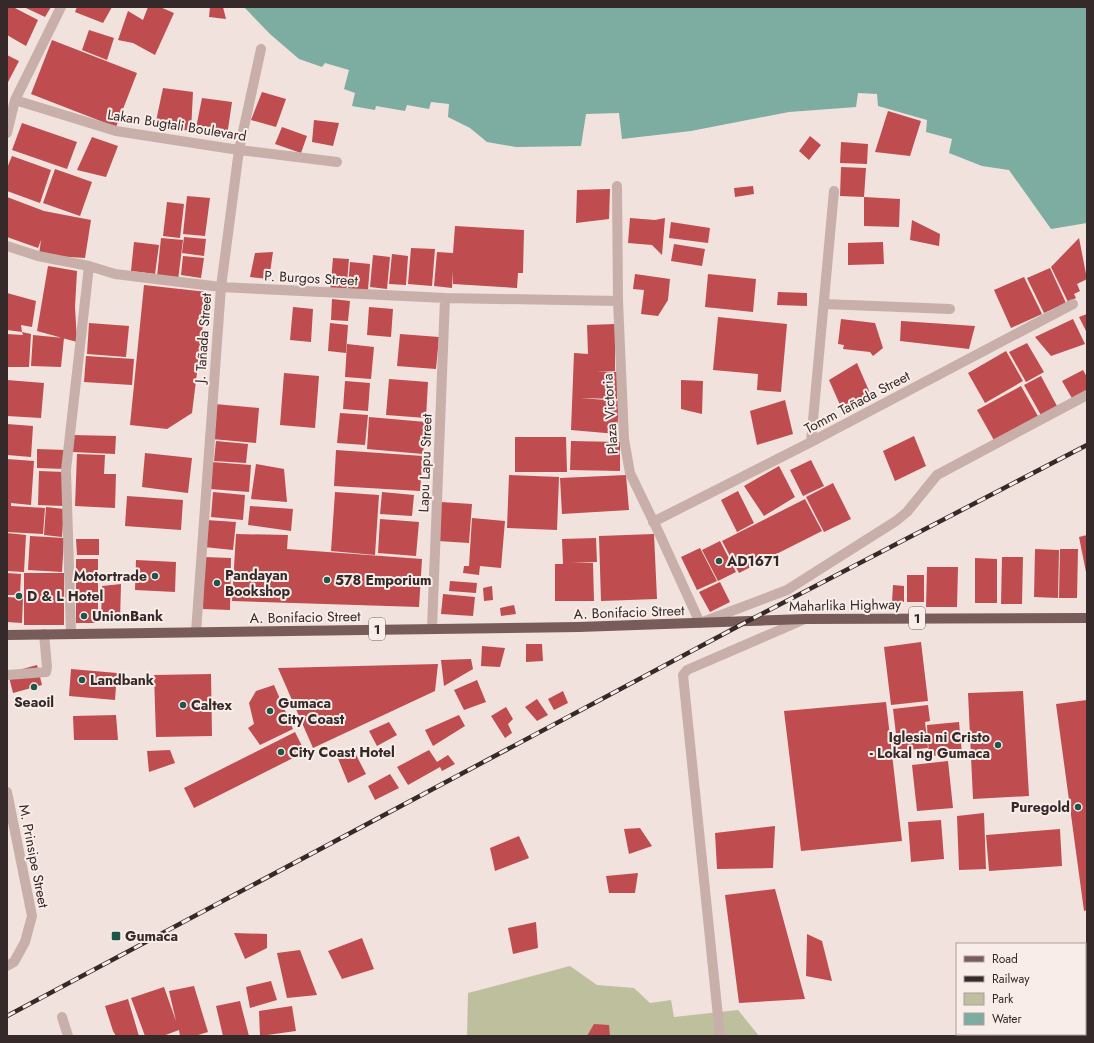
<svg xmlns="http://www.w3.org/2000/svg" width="1094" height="1043" font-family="Jost,sans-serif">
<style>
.green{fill:#bdbf9d}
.water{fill:#7daca1}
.building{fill:#bf4c4f}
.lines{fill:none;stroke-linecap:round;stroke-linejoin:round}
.minor{stroke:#c8afa9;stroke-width:10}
.major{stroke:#775c5a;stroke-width:10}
.rail-casing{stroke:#362929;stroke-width:4.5}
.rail{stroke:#f9ede9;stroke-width:3;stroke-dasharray:9;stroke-linecap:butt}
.poi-dot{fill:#20554a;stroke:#f9ede9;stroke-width:1.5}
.labels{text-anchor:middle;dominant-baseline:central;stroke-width:4;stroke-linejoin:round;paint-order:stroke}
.shield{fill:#f9ede9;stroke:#706463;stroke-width:1}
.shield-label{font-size:13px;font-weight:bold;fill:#362929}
.street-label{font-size:14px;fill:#362929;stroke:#f9ede9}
.poi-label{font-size:14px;font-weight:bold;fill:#362929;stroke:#f9ede9;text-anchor:start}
</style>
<rect width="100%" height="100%" fill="#f1e2dd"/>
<path class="green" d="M570,966L597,985L634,988L650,1003L671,1000L674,1017L738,1010L759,1036H467L468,993Z"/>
<path class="water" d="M244,7H1087V223L1051,229L1009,170L982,166L949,153L952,139L926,132L927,120L878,106L877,94L858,93L856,107L789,112L691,131L622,139L619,113L586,114L581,146L516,147L487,142L470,128L448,117L449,104L431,102L429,109L407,105L405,111L376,106L375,110L352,106L355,93L344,89L349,70L325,63L322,67L299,59L270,34Z"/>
<path class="building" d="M7,7H13L38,20L26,46L7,35Z
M27,7H51L45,17L26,8Z
M77,7H112L103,23L75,12Z
M148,7H160L174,13L155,55L133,43L118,40L128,11L143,20Z
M210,7H223L226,19L209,17Z
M89,30L114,38L107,60L82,50Z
M52,40L137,73L116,127L31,94Z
M7,55L19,61L7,84Z
M163,88L193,92L191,131L155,126Z
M262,92L286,99L276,127L251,120Z
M202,98L232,102L227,136L195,133Z
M888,111L921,121L910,156L875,152Z
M314,120L339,123L333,146L312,142Z
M22,123L77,142L67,169L12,150Z
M282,127L307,136L301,153L275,144Z
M810,136L821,145L809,160L799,151Z
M92,137L118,146L106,177L77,170Z
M841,142L868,144L867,164L840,163Z
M12,156L51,170L40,203L7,191V168Z
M841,167L866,168L864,197L840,196Z
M55,169L92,182L80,216L43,203Z
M753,186L754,194L735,197L734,188Z
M610,189L609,219L576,223L577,190Z
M187,196L210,198L205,236L183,234Z
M7,197L44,211L91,220L85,258L39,255L41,240L38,248L7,237Z
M864,197L900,199L899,227L864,226Z
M167,202L184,204L180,238L163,236Z
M630,218L655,220L665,218L662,255L652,245L628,243Z
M912,220L940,234L939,246L910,240Z
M671,222L710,228L708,243L669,238Z
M455,226L524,230L523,273H518L517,288L453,284V271L452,288L434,286L437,252L453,253Z
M184,237L206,239L204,256L182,253Z
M161,238L183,240L178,280L157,277Z
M1079,238L1087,279L1077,284L1080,291L1074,294L1076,298L1068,302L1051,267Z
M134,242L159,245L155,274L131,271Z
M883,242L884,264L848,265V243Z
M674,244L705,249L702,266L671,261Z
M411,248L435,249L432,286L408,284Z
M273,252L269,279L250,277L255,253Z
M392,254L408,256L406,285L389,284Z
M373,255L390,257L387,289L370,287Z
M183,256L204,258L201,278L181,275Z
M333,258L349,259L346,293L330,292Z
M350,262L370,264L368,290L348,289Z
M48,266L77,271L75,307L77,342L37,331Z
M1050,268L1066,303L1044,313L1027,278Z
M635,274L670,279L668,300L658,316L641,314L644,290L633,289Z
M708,274L756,279L753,312L705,307Z
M1024,277L1042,314L1011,328L994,290Z
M144,285L207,292L192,413L167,429L130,425Z
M778,292L807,293V306L777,305Z
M7,293L36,301L32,327L21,325L22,332L7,330Z
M332,299L350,301L348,321L331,320Z
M293,307L313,309L311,342L290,340Z
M369,307L393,309L391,337L367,335Z
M1087,314V333L1079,317Z
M718,317L787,324L781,392L757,390L758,374L713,370Z
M841,319L875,323L883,348L873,356L870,352L843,349L844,345L838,344Z
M1073,319L1085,344L1051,356L1035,337Z
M901,321L975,326L969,349L900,341Z
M89,323L129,326L126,357L87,354Z
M330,323L348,325L346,353L328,351Z
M615,324V371H596L618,372L617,399L580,398L619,401L617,434L571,430L574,353L588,354L587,325Z
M22,332L31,334L29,367H7V334L23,335Z
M400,334L439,337L436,369L397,366Z
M33,335L64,338L61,367L31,366Z
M1027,343L1044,372L1026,382L1009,352Z
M347,344L374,347L371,379L345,377Z
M1006,351L1023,381L985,403L968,373Z
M86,356L134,359L132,385L84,382Z
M857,363L873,400L841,407L829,380Z
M1083,370L1087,377V393L1073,400L1062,381Z
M284,373L319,376L315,428L280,425Z
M1041,376L1058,408L1042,417L1024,385Z
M389,379L428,382L426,418L386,415Z
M7,380L44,383L41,418L7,416Z
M681,380L703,381L702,414L681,409Z
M345,381L370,383L368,411L343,409Z
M1021,386L1039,418L995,442L977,410Z
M785,400L793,434L757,445L750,411Z
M215,404L259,408L256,443L212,439Z
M340,413L368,415L365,445L337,443Z
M369,417L426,422L423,454L367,449Z
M7,424L33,426L31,457L7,455Z
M73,435L116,436L115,454L73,452Z
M914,436L926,466L895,481L883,451Z
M515,437H566L567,472H515Z
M216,441L248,444L246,463L214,461Z
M571,441L620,442V471L570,470Z
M37,449L66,450L65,469L37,468Z
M336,450L423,456L420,491L334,486Z
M145,453L192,458L188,493L142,487Z
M77,454L105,455L104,474H116L115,508L75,506Z
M7,459L34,461L31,505L11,503V506L45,508L43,534L7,532Z
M811,460L824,486L803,496L790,470Z
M212,462L251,465L249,492L210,489Z
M256,464L284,469L287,502L251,499Z
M779,466L795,497L764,516L744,486Z
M39,471L64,472L63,506L38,505Z
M509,475L559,477L557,530L507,528Z
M626,475L629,510L562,514L560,478Z
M833,483L851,519L824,532L806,497Z
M738,491L754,523L737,532L721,500Z
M213,492L245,495L243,520L211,517Z
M335,492L379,495L375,555L331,551Z
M382,492L414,495L412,516L380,514Z
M127,496L183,500L181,530L125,526Z
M805,499L822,531L739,573L722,541Z
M441,502L472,504L469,543L438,541Z
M250,506L293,509L291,531L248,525Z
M46,507L64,509L62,537L44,535Z
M472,518L505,521L501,568L480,566L479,575L463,573L464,566H469Z
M380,519L419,522L416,556L378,553Z
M206,520L236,522L233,550L204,547Z
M7,533L26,535L24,572L7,571Z
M236,534L288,535L287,549L422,559L419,607L232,601Z
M654,534L657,599L601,601L599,536Z
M1087,535V572H1086L1079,537Z
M30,536L64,538L62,572L28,570Z
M596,538L597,562L571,563H593L594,601H555V564H563L562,539Z
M76,539H99V555H77Z
M720,541L736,572L718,581L702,550Z
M700,548L717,581L697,590L681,557Z
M1035,549L1059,550L1058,598L1034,597Z
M1060,549H1078L1077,598H1059Z
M204,557L231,558L230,610L203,609Z
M1002,557H1023L1022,604H1001Z
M975,558L997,559V603H975Z
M76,559H98V623H76Z
M136,560L176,562L175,592L135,590Z
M927,567H958L957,607H926Z
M7,573L21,574L20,595H7Z
M24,573H64V625H24Z
M907,575H924V602H907Z
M450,581L477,583L476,593L449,591Z
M720,582L730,602L710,612L699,592Z
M121,584L120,621L101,620L102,586Z
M893,585L904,586V602H892Z
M492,586L493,600L484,601L483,588Z
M443,594L475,597L473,616L441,614Z
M7,597L23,598L22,623L7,622Z
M514,605L516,614L501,616L500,608Z
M921,642L928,701L891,705L884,647Z
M526,644H542L543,661L526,662Z
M482,646L505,648L500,667L481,666Z
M471,659L473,669L444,686L441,660Z
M438,664L435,691L313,748L278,668Z
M37,665L42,685L13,693L8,673Z
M71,669L117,673L115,700L69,696Z
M211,674L212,736L156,737L154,675Z
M477,680L486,702L464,710L454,690Z
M274,685L293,729L260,745L248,728L254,724L249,703L256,691Z
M563,691L568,703L554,710L548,699Z
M1023,691L1029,796L973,799L968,693Z
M537,699L548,715L537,721L525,707Z
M1087,700V910L1084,911L1056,704Z
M886,702L902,841L801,851L784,711Z
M928,705L930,721L925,722L928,748L898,751L893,709Z
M506,707L513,719L508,724L512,733L505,738L491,716Z
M116,715L118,740H74L73,716Z
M459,715L465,726L433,746L425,730Z
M389,722L397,735L377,746L369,731Z
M959,722L962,754L929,756L927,725Z
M295,732L305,752L194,808L184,788Z
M353,749L366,774L348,783L337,756Z
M170,750L175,763L149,772L147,751Z
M429,750L437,762L448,755L455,764L442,771L440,767L408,785L397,767Z
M948,761L953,808L917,811L912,765Z
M390,774L399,788L375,800L368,786Z
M984,813L986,869L959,870L957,816Z
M941,820L944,859L911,862L908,822Z
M775,826L773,868L717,869L715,833Z
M640,828L652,846L629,854L624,829Z
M1060,829L1062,866L989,871L986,835Z
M519,836L529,858L495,871L490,848Z
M638,873L635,893H609L606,876Z
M775,889L805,999L739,1003L725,895Z
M536,922L538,948L513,954L508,928Z
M234,933L267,934V948L245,959Z
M807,934L822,941L832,981L806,976Z
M362,938L374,969L342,979L328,951Z
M300,950L317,995L287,998L277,953Z
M271,981L277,1000L250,1008L246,987Z
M194,986L208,1032L195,1036H180L179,1030L163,1036H145L131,998L164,987L176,1021L169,991Z
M128,999L139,1036H116L113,1031L105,1006Z
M240,1001L249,1036H223L216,1006Z
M292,1006L296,1031L260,1036L259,1011Z
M594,1024L609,1025L610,1036H587Z"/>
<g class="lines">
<path class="minor" d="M15,100L116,131L239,150L337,162
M7,133L15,100L61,7
M617,186L618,301L624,439L630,473L659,533L700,623L787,590L896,521L907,512L937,475L1087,395
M7,246L38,256L89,266L115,274L221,287L445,298L618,301
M824,304L950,309
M811,442L834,191
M653,522L811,442L1073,304
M432,628L445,298
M196,632L221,287L239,150L261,49
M71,633L66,470L89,266
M7,675L46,672L47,667L44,634
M7,792L32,916L25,942L14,962L7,966
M62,1017L68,1036
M720,1036L683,675L687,670L805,619"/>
<path class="major" d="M7,635L579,627L805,619L1087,618"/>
<defs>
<path id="rail" d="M7,1016L748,621L1087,445"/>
</defs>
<use href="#rail" class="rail-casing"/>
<use href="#rail" class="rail"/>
</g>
<g class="poi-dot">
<circle cx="719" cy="561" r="4"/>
<circle cx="155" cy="576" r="4"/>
<circle cx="327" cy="580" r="4"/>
<circle cx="217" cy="583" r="4"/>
<circle cx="19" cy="596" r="4"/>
<circle cx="84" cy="616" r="4"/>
<circle cx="82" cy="680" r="4"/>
<circle cx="34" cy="687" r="4"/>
<circle cx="183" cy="705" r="4"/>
<circle cx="270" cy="711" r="4"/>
<circle cx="998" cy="745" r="4"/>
<circle cx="281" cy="752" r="4"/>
<circle cx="1078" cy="807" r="4"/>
<rect x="111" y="931" width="10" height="10" rx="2"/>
</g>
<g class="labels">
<g class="shield">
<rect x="909" y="607" width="16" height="22" rx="3"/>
<rect x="369" y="618" width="16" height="22" rx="3"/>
</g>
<g class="shield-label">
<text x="917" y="618">1</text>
<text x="377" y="629">1</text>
</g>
<g class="street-label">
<text transform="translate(177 125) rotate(9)">Lakan Bugtali Boulevard</text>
<text transform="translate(311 278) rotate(3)">P. Burgos Street</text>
<text transform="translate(203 338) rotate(-86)">J. Tañada Street</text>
<text transform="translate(857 402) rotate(-28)">Tomm Tañada Street</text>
<text transform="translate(610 414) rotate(-94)">Plaza Victoria</text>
<text transform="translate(425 463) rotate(-88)">Lapu Lapu Street</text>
<text transform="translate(845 605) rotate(-1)">Maharlika Highway</text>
<text transform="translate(629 612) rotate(-2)">A. Bonifacio Street</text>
<text transform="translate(305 617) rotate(-1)">A. Bonifacio Street</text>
<text transform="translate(34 856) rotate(79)">M. Prinsipe Street</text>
</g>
<g class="poi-label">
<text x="727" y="561">AD1671</text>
<text x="225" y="575">Pandayan<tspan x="225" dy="16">Bookshop</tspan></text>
<text x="147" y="576" text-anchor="end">Motortrade</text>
<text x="335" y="580">578 Emporium</text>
<text x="27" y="596">D &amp; L Hotel</text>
<text x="92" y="616">UnionBank</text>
<text x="90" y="680">Landbank</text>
<text x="34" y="702" text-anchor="middle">Seaoil</text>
<text x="278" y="703">Gumaca<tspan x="278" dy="16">City Coast</tspan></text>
<text x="191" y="705">Caltex</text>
<text x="990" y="737" text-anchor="end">Iglesia ni Cristo<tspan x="990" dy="16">- Lokal ng Gumaca</tspan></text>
<text x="289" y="752">City Coast Hotel</text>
<text x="1070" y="807" text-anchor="end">Puregold</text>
<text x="125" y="936">Gumaca</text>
</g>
</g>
<rect width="1094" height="1043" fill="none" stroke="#362929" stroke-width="16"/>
<rect x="956" y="943" width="130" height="92" fill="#f9ede9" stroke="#ab9f9c"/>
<rect x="964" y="956" width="20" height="6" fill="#775c5a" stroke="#ab9f9c"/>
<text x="992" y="963" font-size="12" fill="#362929">Road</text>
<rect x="964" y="976" width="20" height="6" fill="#362929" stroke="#ab9f9c"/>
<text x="992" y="983" font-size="12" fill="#362929">Railway</text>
<rect x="964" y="993" width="20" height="12" fill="#bdbf9d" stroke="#ab9f9c"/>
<text x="992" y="1003" font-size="12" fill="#362929">Park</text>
<rect x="964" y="1013" width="20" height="12" fill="#7daca1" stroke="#ab9f9c"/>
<text x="992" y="1023" font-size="12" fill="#362929">Water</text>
</svg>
